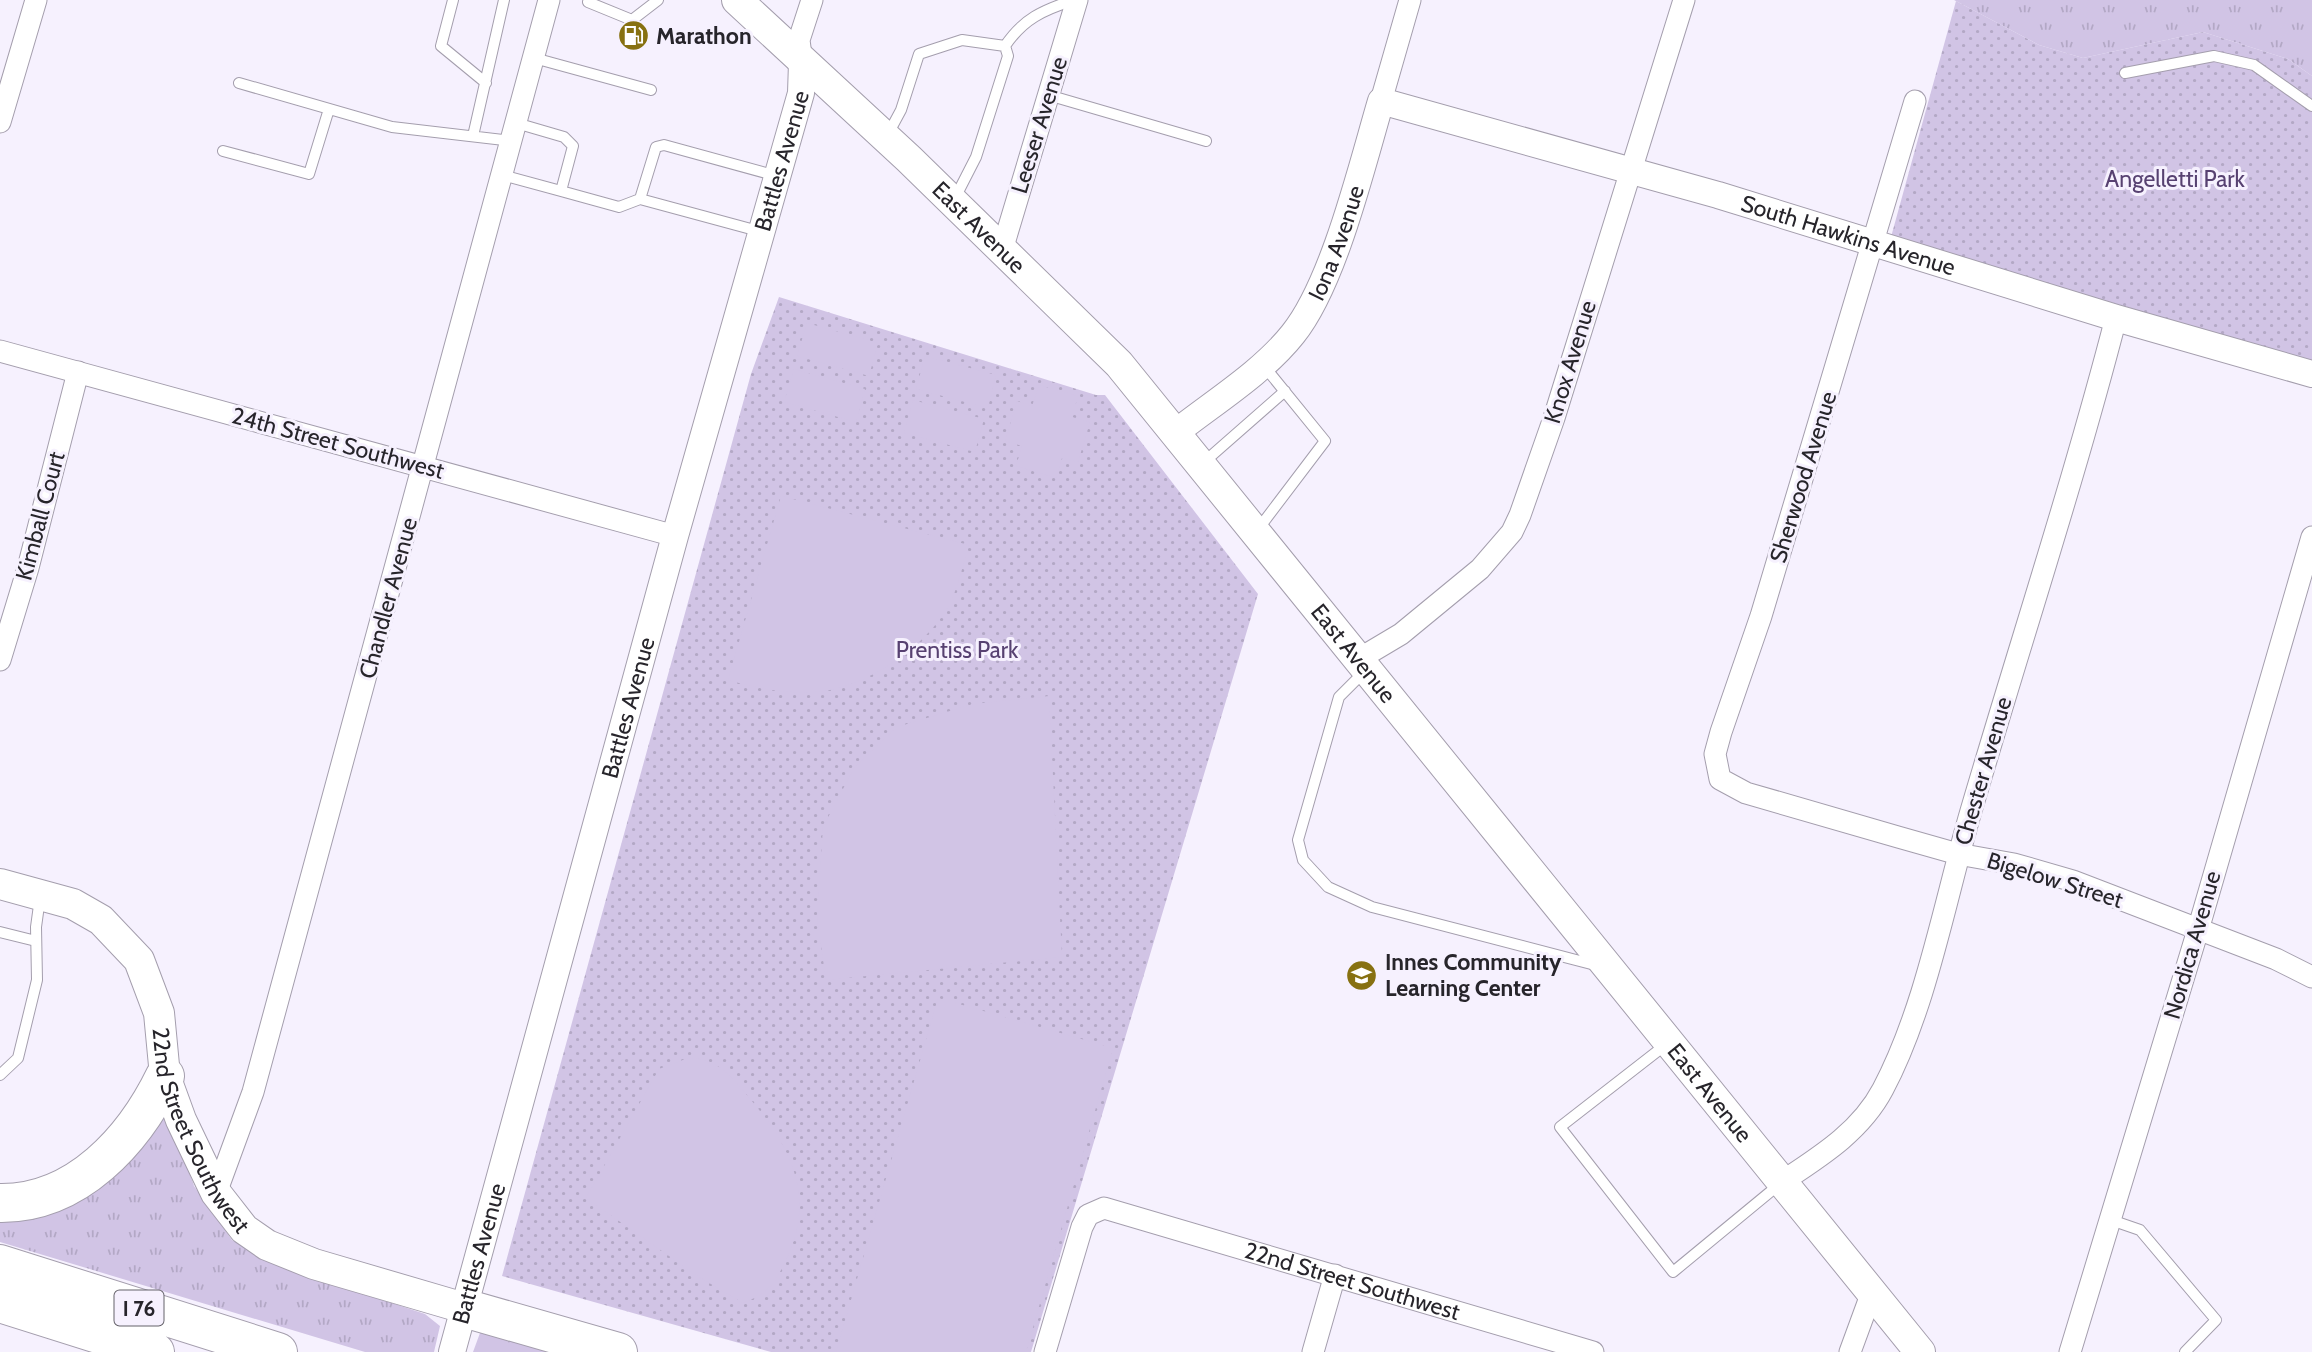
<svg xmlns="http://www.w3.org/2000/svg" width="2312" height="1352" font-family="Cabin,sans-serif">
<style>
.grass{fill:url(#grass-tufts)}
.park{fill:url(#park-dots)}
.garden{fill:#d1c4e5}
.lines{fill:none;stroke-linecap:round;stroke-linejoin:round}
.service-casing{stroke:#a49ead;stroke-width:12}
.minor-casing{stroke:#a49ead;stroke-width:23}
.tertiary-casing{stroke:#a49ead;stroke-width:28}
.secondary-casing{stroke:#a49ead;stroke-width:32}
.motorway-casing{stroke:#a49ead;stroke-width:40}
.service{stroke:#fff;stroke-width:10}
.minor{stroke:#fff;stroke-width:21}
.tertiary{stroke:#fff;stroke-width:26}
.secondary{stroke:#fff;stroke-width:30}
.motorway{stroke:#fff;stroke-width:38}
.labels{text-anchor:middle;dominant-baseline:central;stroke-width:6;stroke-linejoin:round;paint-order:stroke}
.shield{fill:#f6f1fe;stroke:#65626a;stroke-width:2}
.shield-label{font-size:21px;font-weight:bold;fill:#27252b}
.poi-label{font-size:23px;font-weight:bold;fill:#27252b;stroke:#f6f1fe;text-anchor:start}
.street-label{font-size:23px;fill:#27252b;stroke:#f6f1fe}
.park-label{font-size:23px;fill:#574171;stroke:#f6f1fe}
</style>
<defs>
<pattern id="grass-tufts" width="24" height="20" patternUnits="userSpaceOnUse" patternTransform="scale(1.75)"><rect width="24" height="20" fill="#d1c4e5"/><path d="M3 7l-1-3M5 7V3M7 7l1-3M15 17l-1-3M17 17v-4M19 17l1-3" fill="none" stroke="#b3a8c5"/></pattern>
<pattern id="park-dots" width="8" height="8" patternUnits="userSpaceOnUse" patternTransform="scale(1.75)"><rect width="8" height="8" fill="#d1c4e5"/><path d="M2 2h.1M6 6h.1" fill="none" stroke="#b3a8c5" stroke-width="1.8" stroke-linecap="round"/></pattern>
</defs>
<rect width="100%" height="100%" fill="#f6f1fe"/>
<path class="grass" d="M1954,0H2312V76L2288,59L2203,32L2083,58L2039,45Z
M166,1108L194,1186L232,1240L280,1266L425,1314L440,1326L434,1352H365L0,1242V1219C96,1205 111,1185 166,1108Z
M480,1333L506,1334L562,1352H473Z"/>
<path class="park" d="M1956,1L2039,45L2083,58L2203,32L2288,59L2312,76V362L1891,237Z
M779,297L1096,395H1105L1258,594L1031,1352H771L502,1276L751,374Z"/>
<path class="garden" d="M807,323L878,343L869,376L797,356Z
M925,356L996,375L988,408L916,389Z
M794,369L865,389L856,422L784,402Z
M1039,385L1078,396L1072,417L1090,422L1078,462L1062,458L1056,478L1016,466L1022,446L1005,441L1017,401L1032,406Z
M913,400L984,419L975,452L904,433Z
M781,496L969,545C963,564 959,584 951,601C931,643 869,686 823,691C791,695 759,689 728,680Z
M1049,696L1062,957L826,980L817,918L823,827L854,768L897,727L973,704Z
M938,998L1113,1048L1026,1352H836Z
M688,1058C720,1059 731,1076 751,1100C792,1148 816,1199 786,1260C774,1285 769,1293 743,1303L699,1277L586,1198L659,1069Z"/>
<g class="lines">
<defs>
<path id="service" d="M453,0L441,46L486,83
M589,0L588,2L632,20L658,0
M1005,46C1023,19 1043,10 1074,0
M534,58L651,90
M2125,73L2214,56L2254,65L2312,106
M239,83L392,127L512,141
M1048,95L1206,141
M473,136L504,0
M887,136L901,110L919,54L962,40L1005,46L1008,56L976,157L954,200
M223,151L309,174L329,109
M502,175L561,191L573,146L564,137L516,123
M561,191L619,207L640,199L762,232
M640,199L656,147L664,145L777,176
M1203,463L1285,391
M1256,532L1325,441L1264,366
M1365,671L1339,697L1298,840L1303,860L1328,887L1372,907L1599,966
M0,932L36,941
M1668,1043L1560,1127L1673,1272L1781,1183
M0,1075L18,1058L37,980L36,927L40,898
M2111,1220L2140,1230L2216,1320L2185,1352"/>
<g id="minor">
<path d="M802,63L799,40L812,0"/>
<path d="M1381,101L1410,0"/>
<path d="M1915,101L1761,616L1721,732L1715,754L1720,779L1746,793L1898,837L1958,854L2014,864L2073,881L2276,959L2312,977"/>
<path d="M0,122L36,0"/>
<path d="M1002,250L1077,0"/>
<path d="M0,351L675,536"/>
<path d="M1359,659L1401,634L1480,569L1512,532L1520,515L1554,418L1684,0"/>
<path d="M0,660L28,568L78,372"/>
<path d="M1783,1181C1821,1156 1861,1131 1883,1089C1926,1008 1945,900 1971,811C2019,647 2073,484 2116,318"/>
<path d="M216,1193L253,1092L549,0"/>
<path id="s1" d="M1045,1352L1082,1227L1088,1215L1104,1208L1593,1352"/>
<path d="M1313,1352L1335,1275"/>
<path d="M1850,1352L1872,1292"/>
<path d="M2070,1352L2198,930L2312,537"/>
</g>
<g id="tertiary">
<path id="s2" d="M1175,433C1214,402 1262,373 1293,334C1334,283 1362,165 1381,101L1718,195L2116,318L2312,374"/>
<path id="s3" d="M452,1352L675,536L801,93L802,63"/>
</g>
<g id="secondary">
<path id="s4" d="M737,0L909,159L1119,364L1920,1352"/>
<path id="s5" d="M0,884L73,904L101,920L139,960L159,1013L165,1076L181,1120L216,1193L244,1229L267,1245L314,1264L464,1308"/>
</g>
<path id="motorway" d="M0,1203C77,1204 134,1140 165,1076
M0,1264L278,1352
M0,1303L155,1352
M464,1308L618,1352"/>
</defs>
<use href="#service" class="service-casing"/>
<use href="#minor" class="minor-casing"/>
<use href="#tertiary" class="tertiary-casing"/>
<use href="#secondary" class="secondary-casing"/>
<use href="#motorway" class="motorway-casing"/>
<use href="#service" class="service"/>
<use href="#minor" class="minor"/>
<use href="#tertiary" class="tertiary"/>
<use href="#secondary" class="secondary"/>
<use href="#motorway" class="motorway"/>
</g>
<defs>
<symbol id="fuel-disc" viewBox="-11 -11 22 22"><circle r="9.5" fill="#877111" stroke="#f6f1fe"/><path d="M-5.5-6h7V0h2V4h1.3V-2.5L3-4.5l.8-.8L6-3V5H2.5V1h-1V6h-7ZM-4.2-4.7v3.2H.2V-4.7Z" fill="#fff"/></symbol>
<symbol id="school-disc" viewBox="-11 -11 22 22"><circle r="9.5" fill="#877111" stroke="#f6f1fe"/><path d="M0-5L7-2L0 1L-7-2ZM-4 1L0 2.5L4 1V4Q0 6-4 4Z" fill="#fff"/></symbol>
</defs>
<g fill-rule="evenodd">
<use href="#fuel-disc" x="616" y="18" width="35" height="35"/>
<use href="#school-disc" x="1344" y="958" width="35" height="35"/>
</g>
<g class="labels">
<rect class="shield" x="114.5" y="1290.5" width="49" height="35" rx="5"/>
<g class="shield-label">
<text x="139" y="1308">I 76</text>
</g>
<g class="poi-label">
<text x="656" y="36">Marathon</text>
<text x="1385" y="962">Innes Community<tspan x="1385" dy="26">Learning Center</tspan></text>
</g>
<g class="street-label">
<text transform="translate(1039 125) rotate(-73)">Leeser Avenue</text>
<text stroke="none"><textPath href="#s3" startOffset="1236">Battles Avenue</textPath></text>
<text stroke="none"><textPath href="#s4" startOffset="332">East Avenue</textPath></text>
<text stroke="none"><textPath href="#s2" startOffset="891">South Hawkins Avenue</textPath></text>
<text stroke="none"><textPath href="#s2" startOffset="256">Iona Avenue</textPath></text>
<text transform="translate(1570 362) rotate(-73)">Knox Avenue</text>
<text transform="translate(338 443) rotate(15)">24th Street Southwest</text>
<text transform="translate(1803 477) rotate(-73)">Sherwood Avenue</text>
<text transform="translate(40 516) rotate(-75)">Kimball Court</text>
<text transform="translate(388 598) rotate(-75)">Chandler Avenue</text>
<text stroke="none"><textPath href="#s4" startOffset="900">East Avenue</textPath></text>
<text stroke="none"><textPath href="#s3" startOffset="668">Battles Avenue</textPath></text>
<text transform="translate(1983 771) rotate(-74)">Chester Avenue</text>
<text transform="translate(2055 880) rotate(17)">Bigelow Street</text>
<text transform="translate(2192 945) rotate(-74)">Nordica Avenue</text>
<text stroke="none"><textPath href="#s4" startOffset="1466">East Avenue</textPath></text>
<text stroke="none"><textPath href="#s5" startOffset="346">22nd Street Southwest</textPath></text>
<text stroke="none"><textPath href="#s3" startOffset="102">Battles Avenue</textPath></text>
<text stroke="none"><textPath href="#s1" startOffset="420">22nd Street Southwest</textPath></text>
</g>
<g class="park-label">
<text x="2175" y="179">Angelletti Park</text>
<text x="957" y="650">Prentiss Park</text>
</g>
</g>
</svg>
